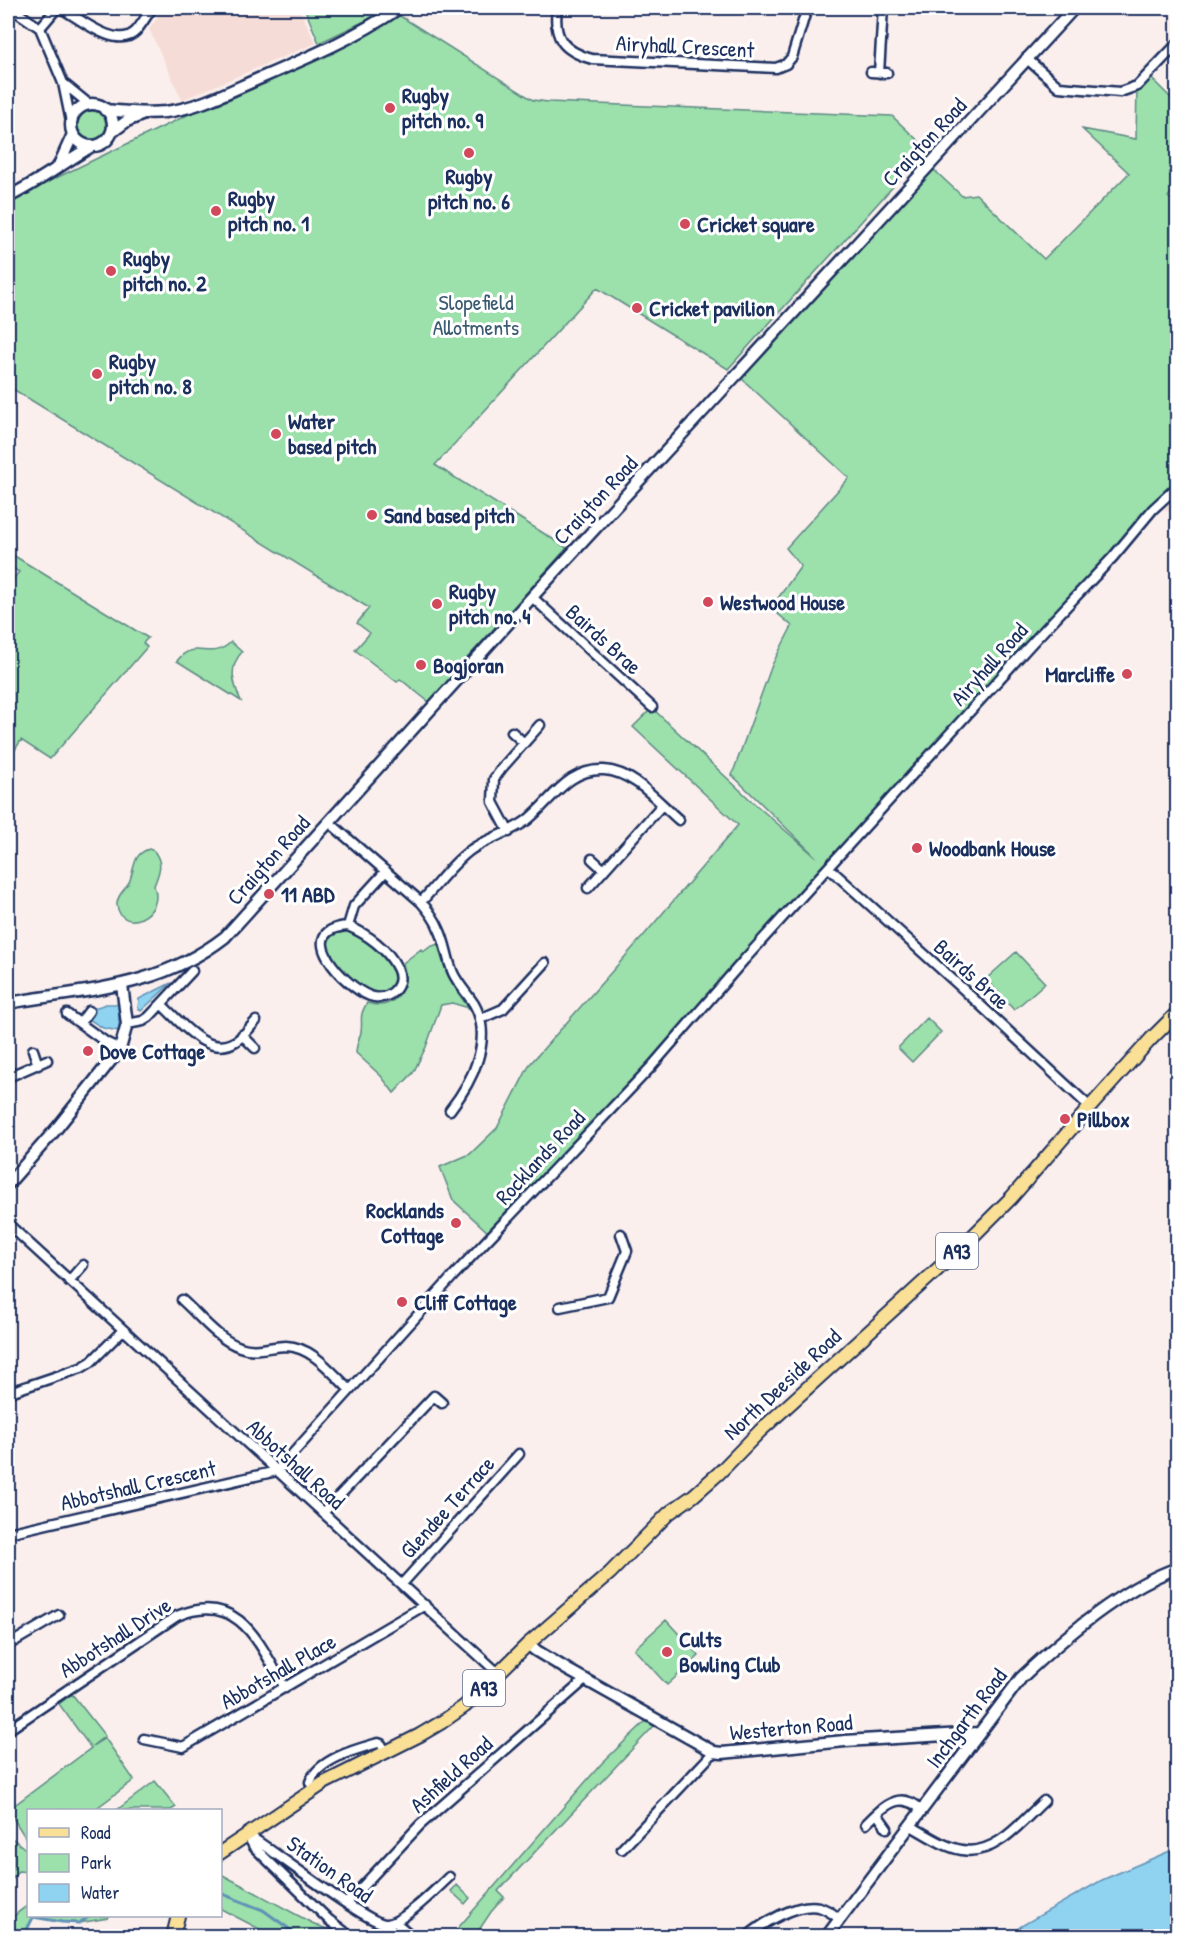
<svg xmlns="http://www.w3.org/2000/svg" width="1185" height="1944" font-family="'Patrick Hand',sans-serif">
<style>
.built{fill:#f6dcd7}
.green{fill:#9ce0ab;stroke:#5c8884;stroke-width:1.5}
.water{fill:#8fd3f0;stroke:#6191b6;stroke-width:1.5}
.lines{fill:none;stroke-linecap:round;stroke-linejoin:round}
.stream{stroke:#6191b6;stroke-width:3}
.minor-casing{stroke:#1b2f5e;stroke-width:13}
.tertiary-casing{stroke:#1b2f5e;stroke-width:15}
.primary-casing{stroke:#1b2f5e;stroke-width:16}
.minor{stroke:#fff;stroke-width:8}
.tertiary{stroke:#fff;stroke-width:10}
.primary{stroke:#fadf96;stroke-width:12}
.poi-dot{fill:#d1495b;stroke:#fff;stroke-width:2}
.labels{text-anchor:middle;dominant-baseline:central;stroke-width:6;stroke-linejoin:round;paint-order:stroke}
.shield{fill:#fff;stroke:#5f6d8e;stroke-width:1.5}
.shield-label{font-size:21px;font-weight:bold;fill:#1b2f5e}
.street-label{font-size:22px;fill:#1b2f5e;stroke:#fff}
.poi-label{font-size:22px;font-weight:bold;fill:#1b2f5e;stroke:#fff;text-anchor:start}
.park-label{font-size:22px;fill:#3b5b71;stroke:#fff}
</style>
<rect width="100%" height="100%" fill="#fbefed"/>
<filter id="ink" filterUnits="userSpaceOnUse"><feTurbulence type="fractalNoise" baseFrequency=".0167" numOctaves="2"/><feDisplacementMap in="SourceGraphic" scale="12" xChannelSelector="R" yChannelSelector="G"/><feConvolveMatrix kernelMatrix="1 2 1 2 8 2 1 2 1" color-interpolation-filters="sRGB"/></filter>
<g filter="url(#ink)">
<path class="built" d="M164,8H299L316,43L182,100L149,29Z
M1177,494V517L1164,509Z"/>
<path class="green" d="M311,8H384L367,20L319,43L306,12Z
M397,14L533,100L548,102L892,116L927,149L728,369L597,288L435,465L567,548L461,665L467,670L434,706L400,679L397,682L355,650L370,633L357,623L369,608L8,386V201L204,107L326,55Z
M1148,75L1177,104V187L1168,197L1178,205L1177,486L491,1235L453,1200L440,1167L470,1154L497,1128L530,1064L645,934L738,825L633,727L652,708L756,805L816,857L732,775L772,665L792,626L771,608L801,566L786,548L849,478L742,379L933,169L962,196L976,194L1044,259L1129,173L1082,129L1136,139L1137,86Z
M78 125a14 14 0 1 1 28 0a14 14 0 1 1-28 0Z
M8,552L148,638L143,643L147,647L50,759L21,740L8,761V585L19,572L8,565Z
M231,642L242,652C228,667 233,683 241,701L177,661C195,637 209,663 231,642Z
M149,849L154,851C164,864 159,872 154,886C166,916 121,935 117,905C116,895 128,887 130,880C135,866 133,854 149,849Z
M346,930C364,937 387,952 394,971C401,990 380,998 366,990C353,981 317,956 330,938C335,932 340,931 346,930Z
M438,944C443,969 453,988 469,1008L452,1003L441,1005L426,1047L413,1073L394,1093L381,1076L356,1053C356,1045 359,1040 361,1032C363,1017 358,1018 367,1003C395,1012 410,988 403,963L421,949L423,952L430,947Z
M1016,952L1045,983L1014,1010L986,979Z
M927,1018L941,1032L912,1062L898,1048Z
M666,1620L699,1656L667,1685L634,1649Z
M72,1694L105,1736L92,1746L105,1738L134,1780L94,1810H28V1842L8,1810L91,1748L59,1704Z
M647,1720L655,1725L498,1891L504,1897L491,1912L475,1936H451L602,1763Z
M155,1781L176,1807L171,1810H117Z
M8,1835L28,1851V1872L18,1871L8,1885Z
M221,1874L312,1923L344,1936H273L221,1909Z
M457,1885L470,1898L465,1904L451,1891Z
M28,1905V1916H109L108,1918L79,1923L62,1922L34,1917L24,1936H8C7,1918 15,1915 28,1905Z"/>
<path class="water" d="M171,983L141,1011L138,1008L139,999Z
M106,1004H119V1031L103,1028L90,1020L94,1008Z
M1177,1848V1936H1009L1021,1926L1102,1880Z"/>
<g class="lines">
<path class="stream" d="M220,1893L263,1910L299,1936
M24,1936L33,1917L62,1922L79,1923L90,1916"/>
<defs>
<path id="minor" d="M11,8L40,28L63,83L71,122
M61,8C79,18 117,51 136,31C142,24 147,15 152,8
M557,8C553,38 563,51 592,59L776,68L786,64L792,57L807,8
M40,28L57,8
M1026,58L1059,87L1120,92L1137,86L1178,43
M871,72L887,73
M879,73L883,8
M63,83L90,105
M532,597L652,707
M512,732L524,743
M329,822L421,902C429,911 435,919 439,929C446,943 447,959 453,973C458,984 467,993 474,1004C494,1039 472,1082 450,1110
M509,832L493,802L494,779L502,768L540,725
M592,859L604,870
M829,868L963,989L1090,1107
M588,888L662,805
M421,902C437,885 453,862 472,849C489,838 509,833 526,821C551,802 567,768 604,770C635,772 658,802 679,820
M348,926C367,934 388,949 397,968C406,985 389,1003 370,996C345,987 291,930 348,926L354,906L386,871
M162,1005C181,1022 208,1059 236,1041C244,1036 250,1027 256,1021
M67,1014L107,1043L120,1049
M480,1019L503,1009L545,963
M80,1023L89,1011
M127,1024L143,1021L149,1017L192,971
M242,1035L255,1048
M33,1050L38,1065
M8,1077L47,1060
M8,1224L499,1674
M69,1281L83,1265
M182,1300C199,1315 217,1339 240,1347C255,1353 271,1346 286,1346C313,1347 332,1373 350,1390
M560,1307L608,1297L627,1251L621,1234
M10,1392L81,1368L91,1362L123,1330
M323,1513L434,1396L442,1403
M8,1533L277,1471L454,1275L651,1067L744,960L1033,642L1113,557L1153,509L1178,486
M402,1584L519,1454
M8,1645L59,1615
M8,1730L177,1616C239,1590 259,1643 285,1688
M144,1739L183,1747L425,1605
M314,1791L310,1782C318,1759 357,1749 378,1743L381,1744L386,1752
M877,1814L887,1828
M866,1824C876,1814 893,1795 909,1802C914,1803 918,1807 922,1810
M911,1826C927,1835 944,1847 962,1850C996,1856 1022,1821 1044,1801
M248,1835C272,1849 369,1926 387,1924C403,1923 436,1889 449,1877
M248,1836L254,1847L329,1920L350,1936
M622,1849L714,1752
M347,1903L420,1825L586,1679
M395,1922L412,1936
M748,1936C763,1923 798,1902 819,1907C827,1909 833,1914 840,1919"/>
<path id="tertiary" d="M71 125a21 21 0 1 1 42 0a21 21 0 1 1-42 0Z
M105,110C126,112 145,114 165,112C197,108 226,93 256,80C305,59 355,38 399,8
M112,132L127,121L144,114
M59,165L73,134
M8,197C37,183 63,163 92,146
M8,1003C87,989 158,989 225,937L532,597L1074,8
M8,1184L57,1128L120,1049L127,1024L122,985
M528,1644L535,1650L568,1670L714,1752L722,1753L845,1741L979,1733
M827,1936L1021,1678C1063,1638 1122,1587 1178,1568"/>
<path id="primary" d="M220,1853L324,1783L420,1735L442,1722L465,1706L528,1644L610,1573L669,1513L693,1496L719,1473L760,1431L961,1248L1011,1198L1090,1107L1151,1039L1178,1012
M173,1936L178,1916"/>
</defs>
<use href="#minor" class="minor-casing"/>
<use href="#tertiary" class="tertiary-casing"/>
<use href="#primary" class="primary-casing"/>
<use href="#minor" class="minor"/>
<use href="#tertiary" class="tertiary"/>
<use href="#primary" class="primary"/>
</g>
</g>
<g class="poi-dot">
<circle cx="390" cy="108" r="6"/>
<circle cx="469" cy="153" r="6"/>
<circle cx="216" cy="211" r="6"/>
<circle cx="685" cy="224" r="6"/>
<circle cx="111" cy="271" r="6"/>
<circle cx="637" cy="308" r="6"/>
<circle cx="97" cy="374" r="6"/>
<circle cx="276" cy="434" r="6"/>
<circle cx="372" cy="515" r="6"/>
<circle cx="708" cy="602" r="6"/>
<circle cx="437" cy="604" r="6"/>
<circle cx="421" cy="665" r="6"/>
<circle cx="1127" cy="674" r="6"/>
<circle cx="917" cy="848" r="6"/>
<circle cx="269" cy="894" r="6"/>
<circle cx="88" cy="1051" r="6"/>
<circle cx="1065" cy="1119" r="6"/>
<circle cx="456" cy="1223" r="6"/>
<circle cx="402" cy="1302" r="6"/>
<circle cx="667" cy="1652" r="6"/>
</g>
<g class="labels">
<g class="shield">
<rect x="936" y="1233" width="42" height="36" rx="4.5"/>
<rect x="463" y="1670" width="42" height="36" rx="4.5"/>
</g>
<g class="shield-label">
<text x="957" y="1251">A93</text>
<text x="484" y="1688">A93</text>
</g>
<g class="street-label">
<text transform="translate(685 46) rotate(3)">Airyhall Crescent</text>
<text transform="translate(924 142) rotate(-47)">Craigton Road</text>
<text transform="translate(595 500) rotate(-47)">Craigton Road</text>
<text transform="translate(604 639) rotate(42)">Bairds Brae</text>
<text transform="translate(989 664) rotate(-48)">Airyhall Road</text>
<text transform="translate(268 860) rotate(-48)">Craigton Road</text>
<text transform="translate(972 974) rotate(42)">Bairds Brae</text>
<text transform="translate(540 1157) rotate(-47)">Rocklands Road</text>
<text transform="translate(782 1384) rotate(-43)">North Deeside Road</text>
<text transform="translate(296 1464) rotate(42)">Abbotshall Road</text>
<text transform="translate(138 1485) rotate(-13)">Abbotshall Crescent</text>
<text transform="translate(447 1507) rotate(-48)">Glendee Terrace</text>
<text transform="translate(115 1637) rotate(-33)">Abbotshall Drive</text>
<text transform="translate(278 1671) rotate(-30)">Abbotshall Place</text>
<text transform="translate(966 1718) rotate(-53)">Inchgarth Road</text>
<text transform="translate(791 1727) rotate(-5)">Westerton Road</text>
<text transform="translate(451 1774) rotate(-42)">Ashfield Road</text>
<text transform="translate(330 1869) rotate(35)">Station Road</text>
</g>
<g class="poi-label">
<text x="402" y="95">Rugby<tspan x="402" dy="25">pitch no. 9</tspan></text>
<text x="469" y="176" text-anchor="middle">Rugby<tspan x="469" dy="25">pitch no. 6</tspan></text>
<text x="228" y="198">Rugby<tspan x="228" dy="25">pitch no. 1</tspan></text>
<text x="697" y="224">Cricket square</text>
<text x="123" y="258">Rugby<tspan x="123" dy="25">pitch no. 2</tspan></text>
<text x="649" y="308">Cricket pavilion</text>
<text x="109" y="361">Rugby<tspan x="109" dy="25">pitch no. 8</tspan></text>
<text x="288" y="421">Water<tspan x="288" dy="25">based pitch</tspan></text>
<text x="384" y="515">Sand based pitch</text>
<text x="449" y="591">Rugby<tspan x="449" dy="25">pitch no. 4</tspan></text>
<text x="720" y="602">Westwood House</text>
<text x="433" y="665">Bogjoran</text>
<text x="1115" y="674" text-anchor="end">Marcliffe</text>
<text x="929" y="848">Woodbank House</text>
<text x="281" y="894">11 ABD</text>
<text x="100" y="1051">Dove Cottage</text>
<text x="1077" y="1119">Pillbox</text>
<text x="444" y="1210" text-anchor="end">Rocklands<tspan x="444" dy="25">Cottage</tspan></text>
<text x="414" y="1302">Cliff Cottage</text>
<text x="679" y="1639">Cults<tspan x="679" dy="25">Bowling Club</tspan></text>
</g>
<g class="park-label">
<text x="476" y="302">Slopefield<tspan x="476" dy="25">Allotments</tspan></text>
</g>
</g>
<rect width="1185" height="1944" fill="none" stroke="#fff" stroke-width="30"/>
<rect x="15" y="15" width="1155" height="1914" fill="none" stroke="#1b2f5e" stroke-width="2" filter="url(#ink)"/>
<rect x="27" y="1809" width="195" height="108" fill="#ffffff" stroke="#a4acbf" stroke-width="1.5"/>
<rect x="39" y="1828" width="30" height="9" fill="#fadf96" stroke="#a4acbf" stroke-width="1.5"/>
<text x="81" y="1839" font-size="18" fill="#1b2f5e">Road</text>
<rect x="39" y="1854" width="30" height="18" fill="#9ce0ab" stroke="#a4acbf" stroke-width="1.5"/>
<text x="81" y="1869" font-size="18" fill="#1b2f5e">Park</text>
<rect x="39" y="1884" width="30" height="18" fill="#8fd3f0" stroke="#a4acbf" stroke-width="1.5"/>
<text x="81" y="1899" font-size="18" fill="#1b2f5e">Water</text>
</svg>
